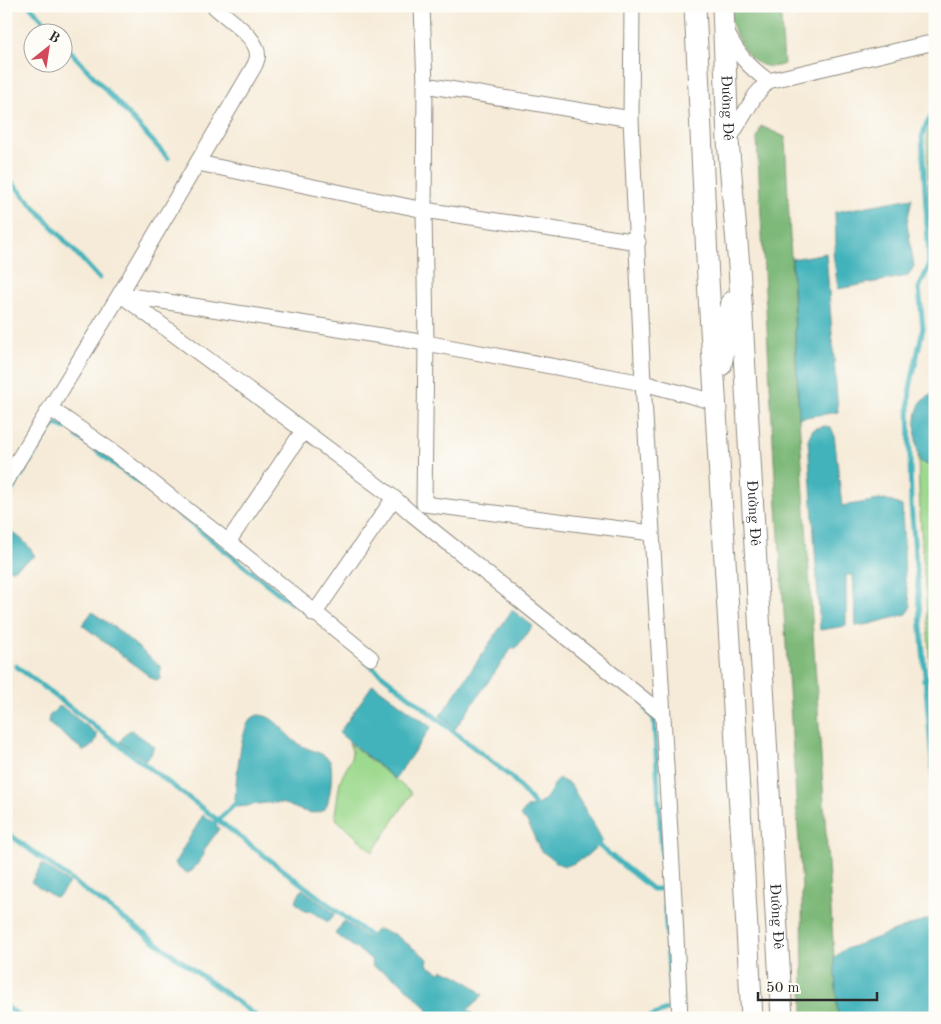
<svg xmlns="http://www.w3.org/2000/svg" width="941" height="1024" font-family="'Old Standard TT',serif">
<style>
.green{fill:#9dd98e;stroke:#64825c}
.forest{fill:#7eb979;stroke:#547252}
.water{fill:#42b3bb;stroke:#366f73}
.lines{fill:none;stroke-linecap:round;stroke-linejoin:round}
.stream{stroke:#42b3bb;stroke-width:5}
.street-casing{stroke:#908b82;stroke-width:17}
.secondary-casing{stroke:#908b82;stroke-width:23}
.street{stroke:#fff;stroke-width:15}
.secondary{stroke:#fff;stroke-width:21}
.labels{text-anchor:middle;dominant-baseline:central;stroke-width:5;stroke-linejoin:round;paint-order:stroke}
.street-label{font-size:15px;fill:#2b2b2b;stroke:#fdfcf7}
</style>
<rect width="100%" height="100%" fill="#fdfcf7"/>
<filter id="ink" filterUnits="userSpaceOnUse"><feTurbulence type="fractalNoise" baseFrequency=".02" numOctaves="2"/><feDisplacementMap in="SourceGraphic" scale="10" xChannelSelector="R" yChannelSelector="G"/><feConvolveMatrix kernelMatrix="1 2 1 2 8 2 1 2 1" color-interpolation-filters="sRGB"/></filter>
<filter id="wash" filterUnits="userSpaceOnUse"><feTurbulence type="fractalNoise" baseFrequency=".0096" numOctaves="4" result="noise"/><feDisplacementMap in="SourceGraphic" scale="20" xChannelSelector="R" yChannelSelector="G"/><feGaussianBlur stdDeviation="1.12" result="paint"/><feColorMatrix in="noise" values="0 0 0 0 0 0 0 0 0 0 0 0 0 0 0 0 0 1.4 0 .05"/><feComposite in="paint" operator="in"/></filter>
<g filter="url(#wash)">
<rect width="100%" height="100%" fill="#f6ebd8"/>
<path class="green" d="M935,119V220H930L927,135L930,125Z
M918,455L921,462L930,466L935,464V475L930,482L931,530L935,532V545L933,549L935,585V672L930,671C927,599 919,527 918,455Z
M349,743L412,793L373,852L337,820L335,814L340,781L351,759L352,751Z"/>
<path class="forest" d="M729,6H780L784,64C751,78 731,33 729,6Z
M761,126L785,137L799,418L838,1018H803L802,889L774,460L757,139Z"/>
<path class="water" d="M912,198L907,223L914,266L908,276L838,289L833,253L836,244L835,212Z
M826,253L838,412L799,418L792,259Z
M935,391V464L931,466L921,462C915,449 912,413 922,401C926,398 931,395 935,391Z
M825,426L831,427L834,434L842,506L885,499L902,506L905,580L911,606L907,614L870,624L856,626L853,575H846V626L820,630L808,439L813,429Z
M935,475V532L931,530L930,482Z
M6,529C19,535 28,544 35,556L12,570L6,569Z
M512,610L533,626L516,648H512L455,729L440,716Z
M92,612L118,630L161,667L160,679L158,680L153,679L82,625Z
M373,684L431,727L395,779L339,733Z
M58,707H62L97,734C97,742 92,747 84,751L48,723L49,716Z
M258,715C276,715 284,734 297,743C306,750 325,752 330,761C334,768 330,805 324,810C312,818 295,807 284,804C269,800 253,806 238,807L235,804C235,788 240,729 251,719C253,717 255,716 258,715Z
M131,730L154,746L151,755L145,760L120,742L126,733Z
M558,778L571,785L603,841L584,858L572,864L565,866L559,864L540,850L528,823L520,816L527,807C546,806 549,793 558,778Z
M203,815L215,823L219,829L204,850V855L192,871L187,873L177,867L175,862Z
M42,864L69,883L60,895L54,897L31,882Z
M302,889L335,914L328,922L313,912L305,911L295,902Z
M933,917L935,919V1018H838L834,958L843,950Z
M344,921L368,939L377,929L394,934L428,959L427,965L440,973L443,970C459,975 470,983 483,995L466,1011L461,1018H430L427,1015L428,1009L397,979L372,966L371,959L335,934Z"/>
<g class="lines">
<path class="stream" d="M30,6L54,32
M62,42L168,158
M935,111L926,125L922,137L929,259L928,268L919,288L923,328L910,388L909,404L911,504L935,798
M6,176L99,278
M77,436L155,495L291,603
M6,500L50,429L56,424L66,428
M366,662L512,778L536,806
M16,666L371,937
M924,680L935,675
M646,709L654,719L671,1008L647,1018
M215,823L235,804
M6,832L259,1018
M598,845L652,889H664
M6,1006L22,1018
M466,1011L475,1018"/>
</g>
</g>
<g filter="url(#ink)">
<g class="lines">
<defs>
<path id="street" d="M422,6L425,85L424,210L638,242
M632,6L631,119L643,383L675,916L680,1018
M726,31C737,54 748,66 768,81
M425,85L631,119
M728,141L755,96L768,81L935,42
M198,163L424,210L426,343L424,504L652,533
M120,294L394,498L412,514L662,714
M124,295L426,343L643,383L715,402
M51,409L117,455L228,542L371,658
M6,480L120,294L252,70C254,67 256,63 257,59C262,39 227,19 214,6
M228,542L303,431
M314,614L394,498"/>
<g id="secondary">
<path d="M695,6L708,279L743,858L752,1018"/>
<path id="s1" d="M723,6L728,141L739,266L782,1018"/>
<path d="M721,365L732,302"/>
</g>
</defs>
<use href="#street" class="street-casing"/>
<use href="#secondary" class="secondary-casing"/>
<use href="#street" class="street"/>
<use href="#secondary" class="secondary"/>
</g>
</g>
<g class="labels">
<g class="street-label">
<text stroke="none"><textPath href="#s1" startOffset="102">Đường Đê</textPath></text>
<text stroke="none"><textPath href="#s1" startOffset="508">Đường Đê</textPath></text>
<text stroke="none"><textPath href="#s1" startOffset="912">Đường Đê</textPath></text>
</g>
</g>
<rect width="941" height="1024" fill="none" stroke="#fdfcf7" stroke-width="25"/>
<g transform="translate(48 48) rotate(30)"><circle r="24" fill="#fdfcf7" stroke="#a9a8a5"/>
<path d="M0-4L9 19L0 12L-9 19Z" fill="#d1495b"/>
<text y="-8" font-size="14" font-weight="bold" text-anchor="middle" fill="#2b2b2b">B</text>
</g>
<path d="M758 992v8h119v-8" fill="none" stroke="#2b2b2b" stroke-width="2.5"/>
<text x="766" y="992" font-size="15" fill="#2b2b2b" stroke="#fdfcf7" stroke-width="4" paint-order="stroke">50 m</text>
</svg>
